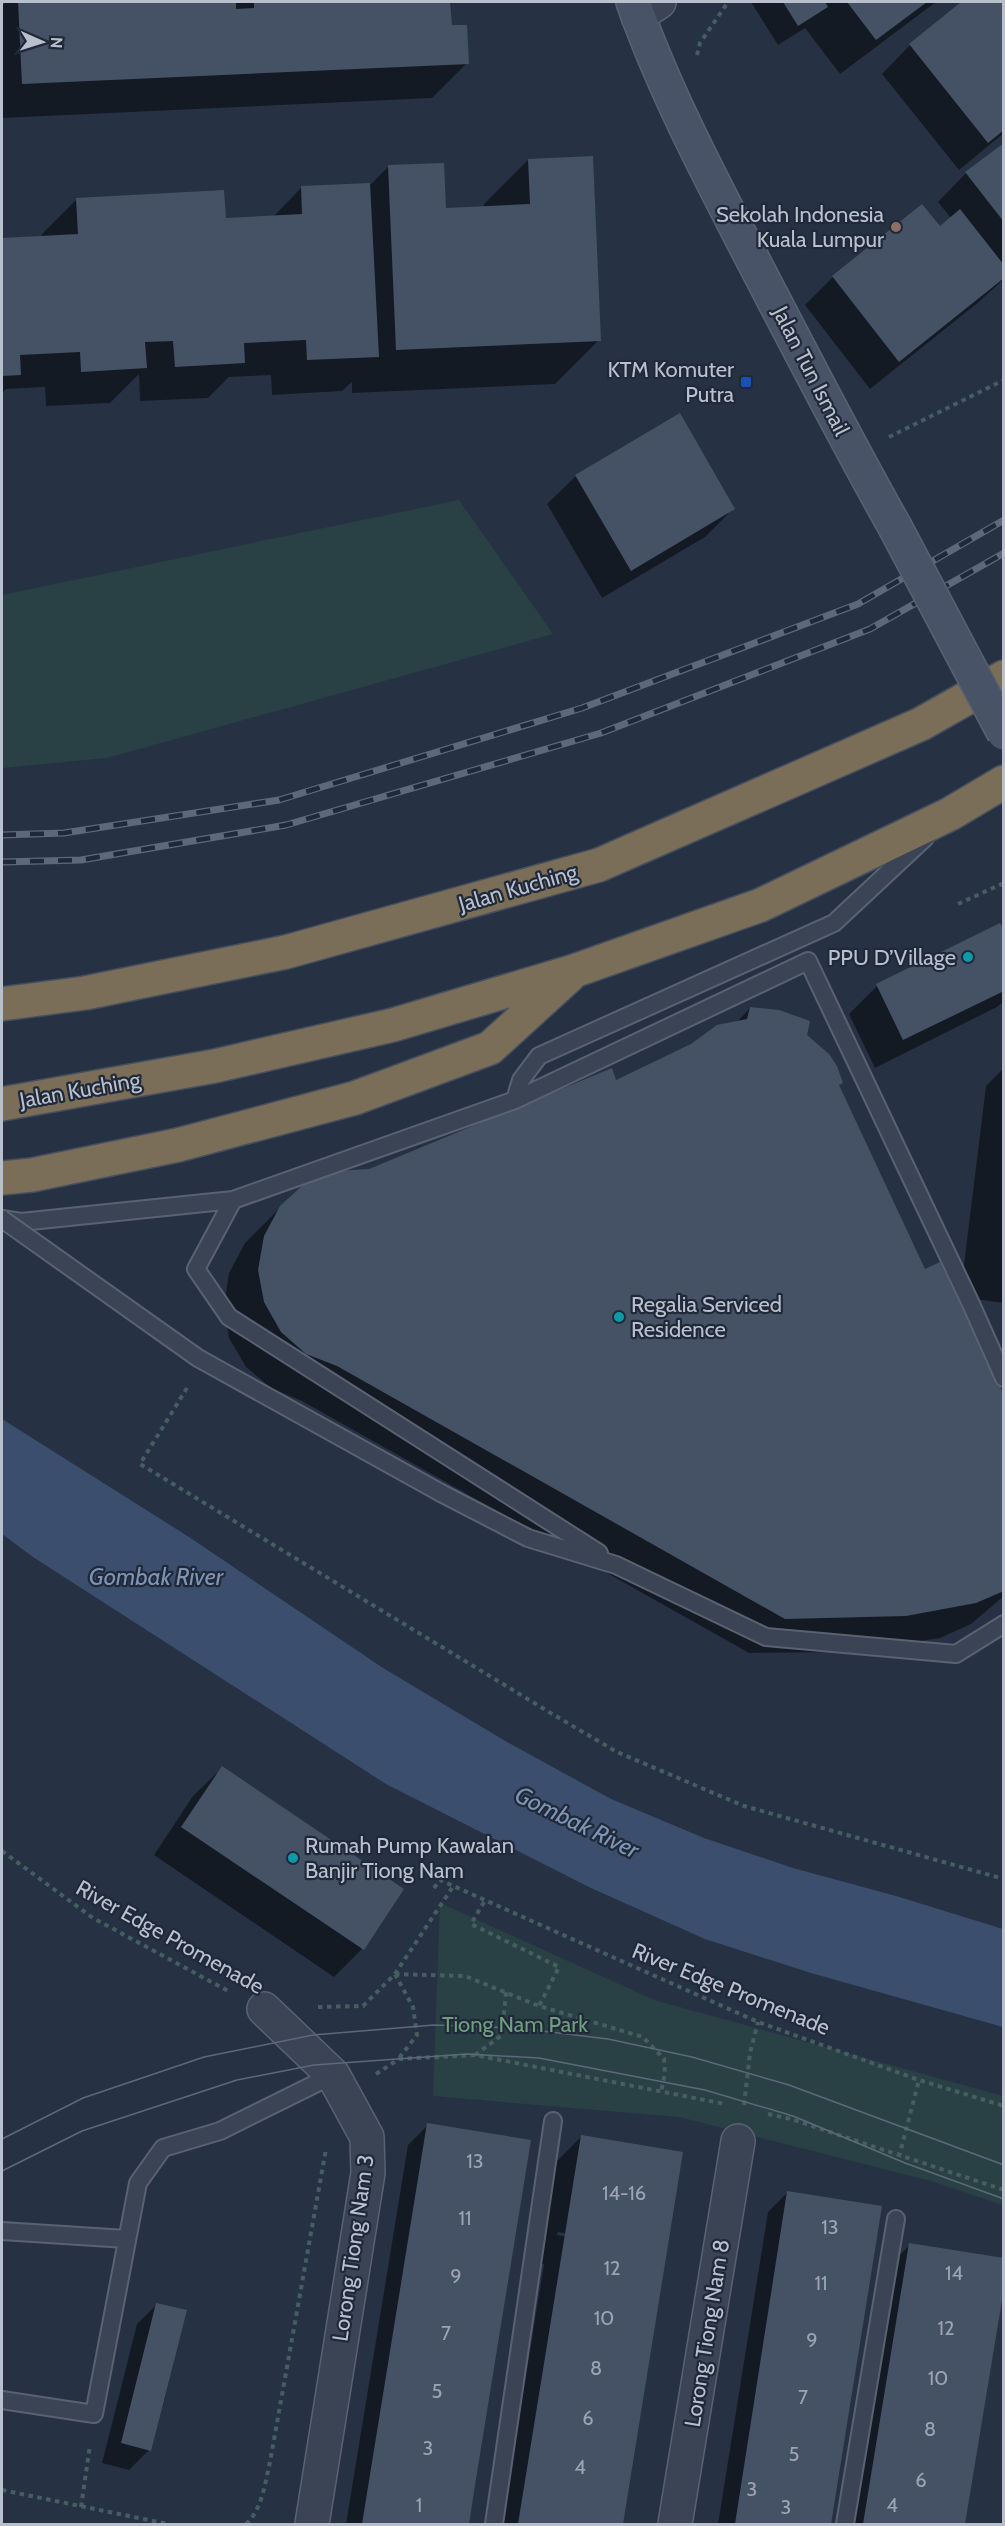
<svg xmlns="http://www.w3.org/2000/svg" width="1005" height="2526" font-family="Cabin,sans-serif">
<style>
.green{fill:#294145}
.water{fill:#3c4e6d}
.shadow{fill:#0007;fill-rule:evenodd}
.building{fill:#455266}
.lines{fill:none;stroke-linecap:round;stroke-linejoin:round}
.lane-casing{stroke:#5a6271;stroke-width:20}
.street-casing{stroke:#5a6271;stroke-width:36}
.secondary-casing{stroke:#5a6271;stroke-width:36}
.highway-casing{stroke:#464f5e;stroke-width:36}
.path{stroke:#475e61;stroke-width:4;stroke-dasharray:4.5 4.5;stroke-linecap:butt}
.lane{stroke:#3b4454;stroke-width:16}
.street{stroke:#3b4454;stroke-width:33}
.secondary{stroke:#495367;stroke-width:33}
.highway{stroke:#7a6e58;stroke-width:33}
.tram{stroke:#5d687b;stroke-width:1.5}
.rail-casing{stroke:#5d687b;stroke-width:7}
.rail{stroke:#202939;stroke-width:4.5;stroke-dasharray:14;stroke-linecap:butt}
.lane-bridge-casing{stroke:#5a6271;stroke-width:20;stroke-linecap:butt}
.secondary-bridge-casing{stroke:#5a6271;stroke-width:36;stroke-linecap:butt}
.lane-bridge{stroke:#3b4454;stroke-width:16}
.secondary-bridge{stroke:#495367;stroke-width:33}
.education-dot{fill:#8d6e63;stroke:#202939;stroke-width:2}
.transit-dot{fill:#1a4fb4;stroke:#202939;stroke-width:2}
.culture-dot{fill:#0f9aa8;stroke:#202939;stroke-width:2}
.labels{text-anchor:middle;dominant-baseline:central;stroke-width:4.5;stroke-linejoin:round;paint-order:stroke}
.number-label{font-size:20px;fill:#9ca4b3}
.poi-label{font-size:22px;fill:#b9c0cd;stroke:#202939;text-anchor:end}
.street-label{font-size:22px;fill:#b9c0cd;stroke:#202939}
.park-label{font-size:22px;fill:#6f9f7c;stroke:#202939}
.water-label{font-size:24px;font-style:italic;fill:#7f94b5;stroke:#202939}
</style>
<rect width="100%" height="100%" fill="#263244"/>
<path class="green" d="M459,500L553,634L107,758L2,768V595Z
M440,1903L654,2000L1003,2096V2205L931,2181L679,2117L433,2096Z"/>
<path class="water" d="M2,1419L189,1537L383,1668L507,1742L611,1799L704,1838L793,1868L896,1896L1003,1929V2027L811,1973L705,1939L591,1888L386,1784L33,1557L2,1534Z"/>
<path class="shadow" d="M6,2H448L450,27L467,63L432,98L2,118V6Z
M751,2H936L840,74L805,28L778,45Z
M964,2H1004V133L959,170L882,74L910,45Z
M1004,145V279L980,301L870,389L805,305L833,277L922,206L939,228L951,218L938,202L966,173Z
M528,160L599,340L555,384L352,393V382L342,391L272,395L271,375L229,377L208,398L140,401L139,374L110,403L46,406L45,387L6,389L2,393V240L42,237V234L77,199L224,219L273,217L301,188L371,184L388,167L444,210L484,208V204Z
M576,476L733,509L705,537L602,598L547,504Z
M1004,933V1001L997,1007L875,1068L849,1014L877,986Z
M750,1008L805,1035L838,1086L924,1271L1004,1396V1596L971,1624L940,1638L848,1652L749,1653L302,1401L271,1388L246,1367L229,1338L224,1306L229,1273L245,1243L281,1207L369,1171L615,1082L736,1023Z
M1004,1068V1303L960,1297L986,1086Z
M222,1768L362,1949L334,1977L154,1855L193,1796Z
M428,2125L529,2142L467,2524H346L408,2145Z
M581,2137L665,2252L621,2524H502L544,2264L537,2263L553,2165ZM558,2232L645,2247V2250L557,2235Z
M788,2192L880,2207L830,2524H718L768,2212Z
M910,2245L1004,2279L963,2524H847L890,2264Z
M157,2304L149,2450L129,2470L102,2463L137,2324Z"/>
<path class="building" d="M18,2H236V9L254,8V2H450L452,25H467L469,64L22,84Z
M783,2H825L828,7L798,26Z
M847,2H927L876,40Z
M961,2H1004V130L988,143L909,44Z
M1004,143V222L965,172Z
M593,156L601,341L396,350L388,165L444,163L446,208L530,204L528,159Z
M370,183L379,357L307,360L306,340L244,343L245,363L175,367L173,341L145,342L147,368L81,372L80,352L20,355L21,375L2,376V238L78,234L76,198L224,190L226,218L302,214L301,186Z
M922,204L940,226L960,209L1004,265V278L899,362L832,276Z
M680,413L735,509L631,571L575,475Z
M1000,923L1004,930V991L903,1040L876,984Z
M750,1007L779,1010L810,1021L807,1035L829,1054L837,1066L843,1083L839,1085L925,1269L940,1262L1004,1395V1591L976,1603L906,1616L785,1619L337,1366L306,1354L281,1332L264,1302L258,1270L264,1236L280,1206L304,1184L335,1171L369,1169L612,1068L616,1080L691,1044L717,1025L747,1019Z
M222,1766L404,1889L364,1950L181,1827Z
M427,2123L531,2140L475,2485L469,2524H362Z
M581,2135L683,2152L623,2524H518Z
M787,2191L882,2206L831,2524H735Z
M909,2243L1004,2258V2288L965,2524H863Z
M156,2303L187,2310L151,2451L121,2443Z"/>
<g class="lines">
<defs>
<path id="lane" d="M515,1100L521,1080L539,1056L834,923L925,838
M233,1200L196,1269L229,1317L599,1553
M2,1219L21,1222L233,1200L515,1100L808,961L971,1304L1004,1378
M441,1493L528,1538L616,1565L766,1637L956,1654L1004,1624
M2,2231L126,2239
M2,2400L94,2414L138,2183L163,2148L220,2131L333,2075
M494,2524L553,2121
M845,2524L896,2219"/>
<path id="street" d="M638,16L659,2
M264,2009L333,2075L367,2137L368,2173L312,2524
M675,2524L738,2141"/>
<path id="secondary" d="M633,2C665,92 710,177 754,262C800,351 846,440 895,527"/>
<path id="highway" d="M2,1004L85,993L286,952L599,865L921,724L1004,677
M2,1104L215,1066L393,1025L574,971L761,905L950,814L1004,782
M2,1178L32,1175L178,1145L355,1098L490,1048L569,976"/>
</defs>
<use href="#lane" class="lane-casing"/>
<use href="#street" class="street-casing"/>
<use href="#secondary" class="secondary-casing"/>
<use href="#highway" class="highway-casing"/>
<path class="path" d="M697,55L700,43L728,2
M889,437L1004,380
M958,904L1004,883
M187,1388L140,1464L554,1715L617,1752L744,1806L1004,1879
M2,1851L93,1918L230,1992
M434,1888L440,1880L758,2022L919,2080L1004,2106
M484,1902L471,1924L559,1967L539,2006
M395,1974L465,1976L539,2006L643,2037L664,2059L665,2073L661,2092
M395,1974L413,2007L417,2035L399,2058
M318,2007L363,2006L395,1974L452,1888
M475,2055L502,2035L506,1992
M376,2074L399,2059L475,2055L725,2104
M744,2105L750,2053L758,2022
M768,2114L791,2119L1004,2190
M899,2157L919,2080
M2,2490L168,2524
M81,2507L90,2445
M246,2524C262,2510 265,2483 270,2462L326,2149"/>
<use href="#lane" class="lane"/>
<use href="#street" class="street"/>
<use href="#secondary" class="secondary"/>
<use href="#highway" class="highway"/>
<path class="tram" d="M2,2139L83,2098L204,2057L313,2035L434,2025L517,2028L608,2039L692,2057L789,2085L1004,2165
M2,2171L82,2131L237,2080L314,2065L467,2054L539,2058L705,2090L793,2116L905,2163L1004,2199"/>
<defs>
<path id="rail" d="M2,835L64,833L279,800L582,708L858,604L1004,520
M2,862L81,860L286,825L601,733L870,629L1004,553"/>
</defs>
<use href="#rail" class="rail-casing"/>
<use href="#rail" class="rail"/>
<defs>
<path id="lane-bridge" d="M2,1219L198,1358L441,1493"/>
<path id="secondary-bridge" d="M895,527L1004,733"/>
</defs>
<use href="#lane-bridge" class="lane-bridge-casing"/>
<use href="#secondary-bridge" class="secondary-bridge-casing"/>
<use href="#lane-bridge" class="lane-bridge"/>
<use href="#secondary-bridge" class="secondary-bridge"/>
</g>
<circle class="education-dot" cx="896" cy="227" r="6"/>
<rect class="transit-dot" x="740" y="376" width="12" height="12" rx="3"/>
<g class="culture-dot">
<circle cx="968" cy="957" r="6"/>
<circle cx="619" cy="1317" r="6"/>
<circle cx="293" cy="1858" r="6"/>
</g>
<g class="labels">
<g class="number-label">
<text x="475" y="2161">13</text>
<text x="624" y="2193">14-16</text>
<text x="465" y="2218">11</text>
<text x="830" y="2227">13</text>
<text x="612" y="2268">12</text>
<text x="954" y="2273">14</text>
<text x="456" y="2276">9</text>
<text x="821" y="2283">11</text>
<text x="604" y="2318">10</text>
<text x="946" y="2328">12</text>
<text x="446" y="2333">7</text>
<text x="812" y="2340">9</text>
<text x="596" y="2368">8</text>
<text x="938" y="2378">10</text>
<text x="437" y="2391">5</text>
<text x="803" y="2397">7</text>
<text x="588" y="2418">6</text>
<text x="930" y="2429">8</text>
<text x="428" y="2448">3</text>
<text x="794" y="2454">5</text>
<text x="580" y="2467">4</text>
<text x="921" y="2480">6</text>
<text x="752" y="2489">3</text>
<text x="419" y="2505">1</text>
<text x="892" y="2505">4</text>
<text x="786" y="2507">3</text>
</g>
<g class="poi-label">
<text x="884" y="214">Sekolah Indonesia<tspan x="884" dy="25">Kuala Lumpur</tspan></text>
<text x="734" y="369">KTM Komuter<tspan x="734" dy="25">Putra</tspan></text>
<text x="956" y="957">PPU D’Village</text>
<text x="631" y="1304" text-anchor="start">Regalia Serviced<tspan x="631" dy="25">Residence</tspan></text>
<text x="305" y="1845" text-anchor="start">Rumah Pump Kawalan<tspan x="305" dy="25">Banjir Tiong Nam</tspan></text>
</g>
<g class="street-label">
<text transform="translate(811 371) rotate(63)">Jalan Tun Ismail</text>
<text transform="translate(518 888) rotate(-16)">Jalan Kuching</text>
<text transform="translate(80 1090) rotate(-10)">Jalan Kuching</text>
<text transform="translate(170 1937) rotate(29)">River Edge Promenade</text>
<text transform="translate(731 1989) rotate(22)">River Edge Promenade</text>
<text transform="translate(353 2248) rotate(-82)">Lorong Tiong Nam 3</text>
<text transform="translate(707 2333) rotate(-81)">Lorong Tiong Nam 8</text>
</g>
<g class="park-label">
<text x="515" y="2024">Tiong Nam Park</text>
</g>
<g class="water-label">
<text x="156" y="1576">Gombak River</text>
<text transform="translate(577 1822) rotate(26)">Gombak River</text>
</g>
</g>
<rect width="1005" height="2526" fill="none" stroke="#b9c0cd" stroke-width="6"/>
<g transform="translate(42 42) rotate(93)" stroke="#202939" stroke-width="4.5" paint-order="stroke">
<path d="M0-4.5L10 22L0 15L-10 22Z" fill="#b9c0cd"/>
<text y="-9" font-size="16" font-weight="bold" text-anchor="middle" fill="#b9c0cd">N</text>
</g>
</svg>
